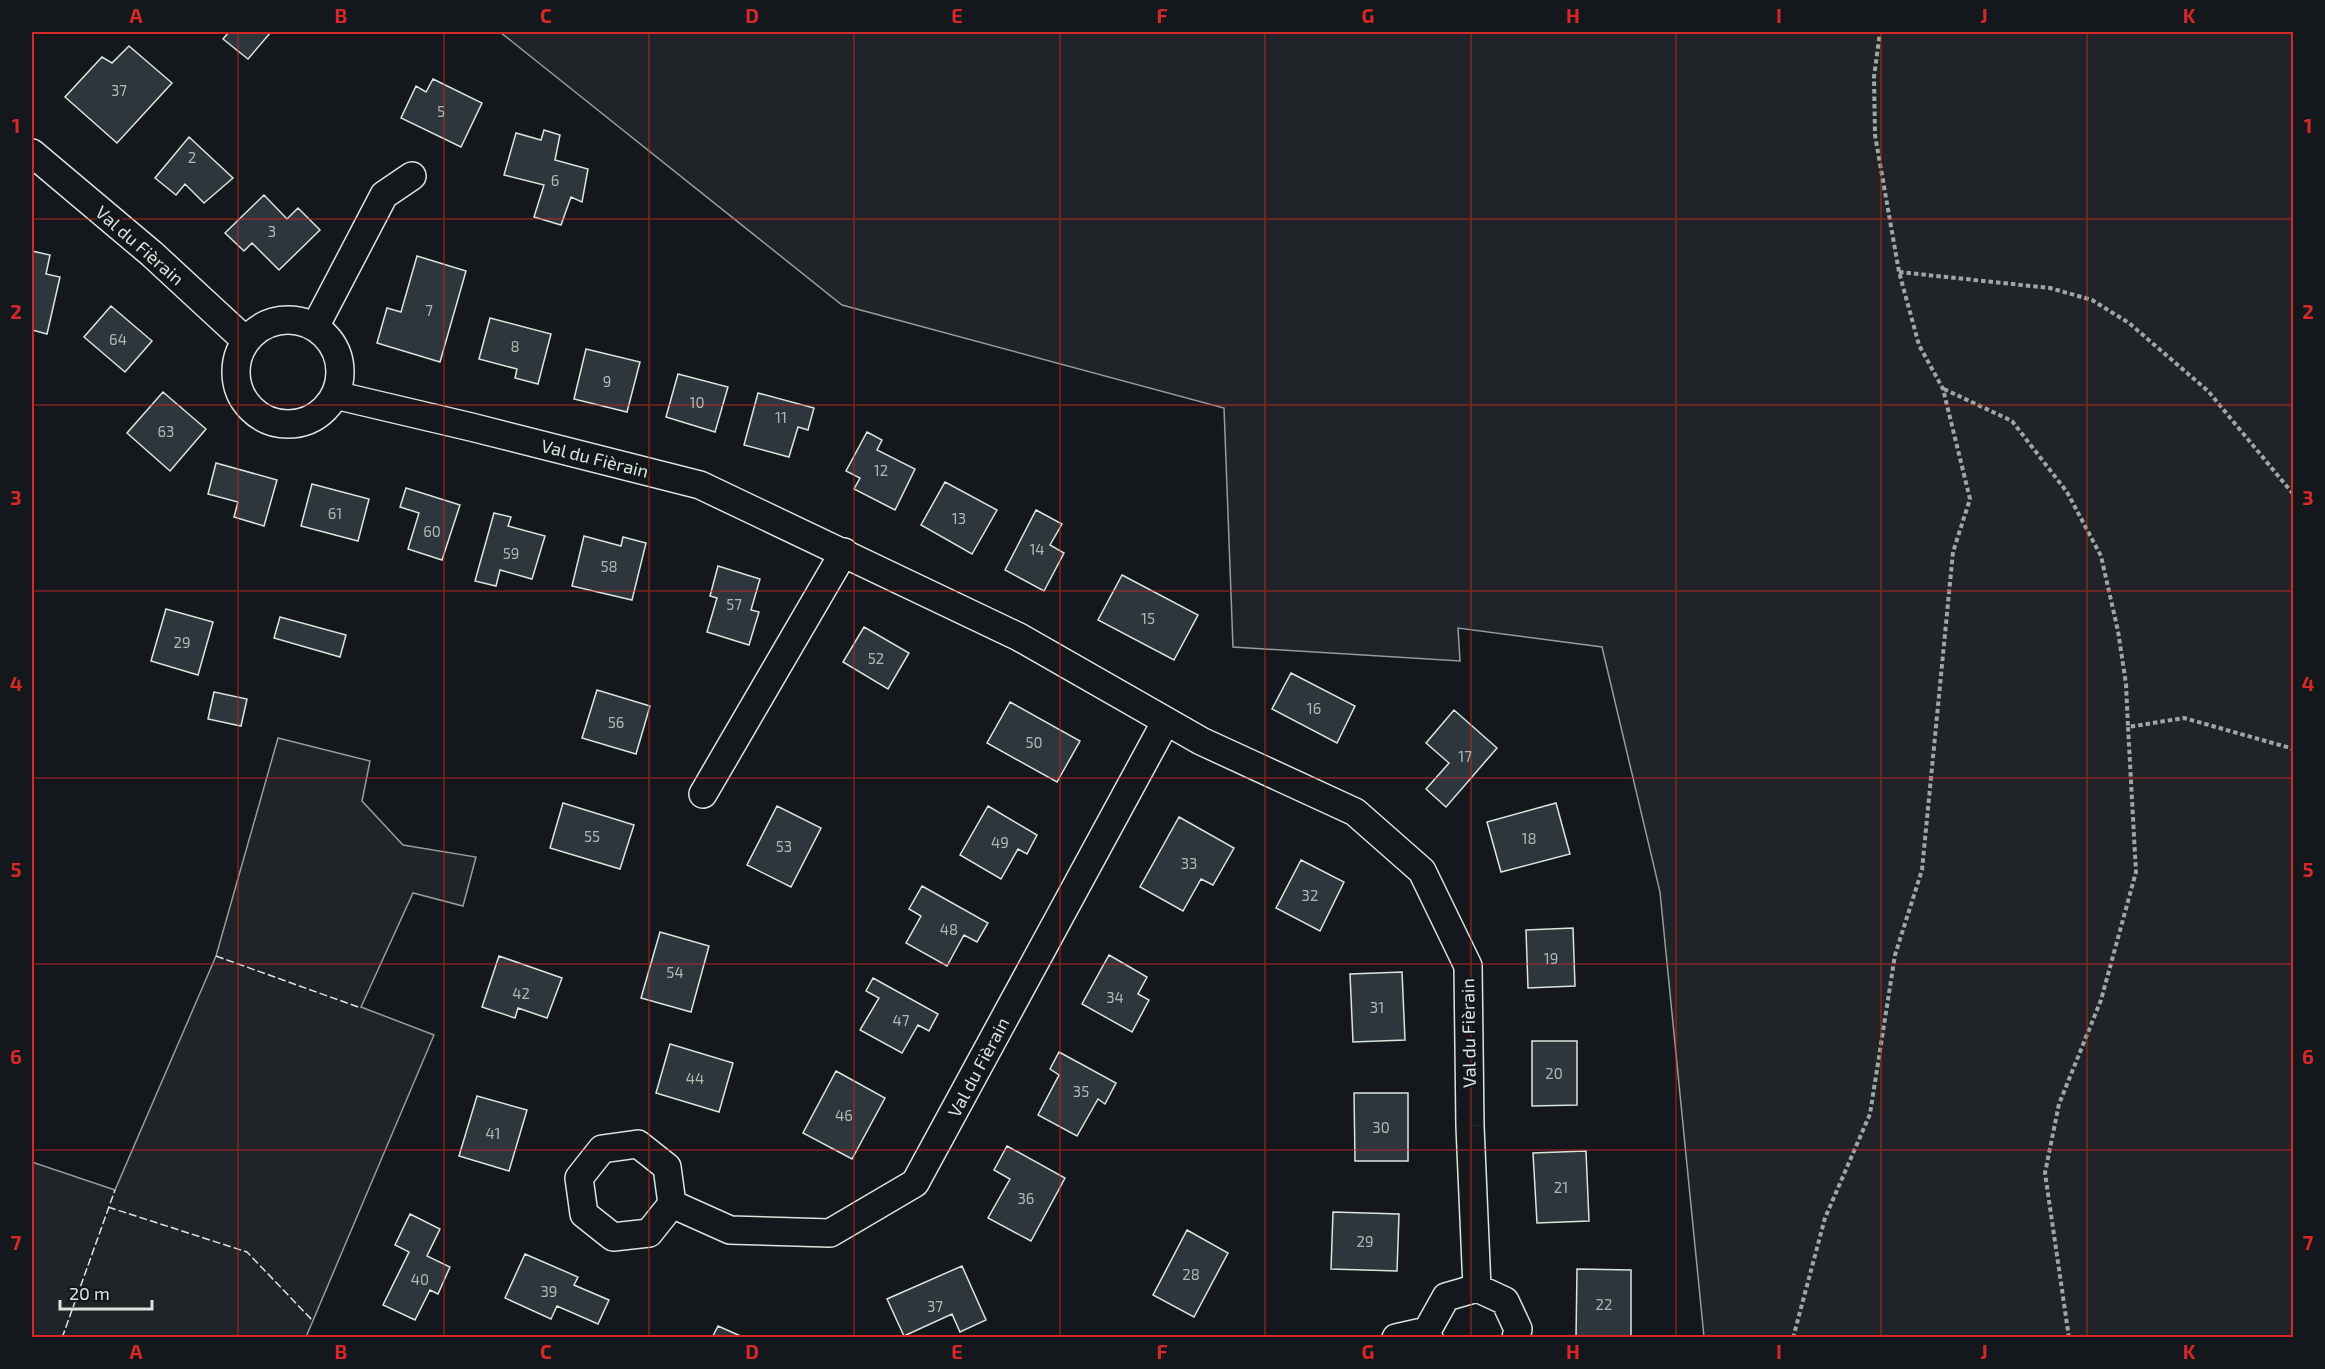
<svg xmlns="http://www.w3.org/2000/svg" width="2325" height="1369" font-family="'Exo 2',sans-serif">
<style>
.green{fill:#202428;stroke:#939e99;stroke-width:1.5}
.building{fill:#2c363c;stroke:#d8e6dc;stroke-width:1.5}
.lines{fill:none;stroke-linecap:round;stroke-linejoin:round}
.street-casing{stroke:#d8e6dc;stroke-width:30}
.path{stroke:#9da8a2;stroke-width:4;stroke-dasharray:4.5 3;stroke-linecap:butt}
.street{stroke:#14181c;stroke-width:27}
.fence{stroke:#d8e6dc;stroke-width:1.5;stroke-dasharray:8 3;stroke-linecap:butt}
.grid{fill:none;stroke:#d62828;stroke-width:1.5;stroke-opacity:0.55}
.labels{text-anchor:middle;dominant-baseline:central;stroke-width:4.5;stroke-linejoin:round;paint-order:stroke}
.number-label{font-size:15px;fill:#adbab4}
.street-label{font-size:18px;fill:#d8e6dc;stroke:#14181c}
.neatline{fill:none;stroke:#d62828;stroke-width:2}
.grid-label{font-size:20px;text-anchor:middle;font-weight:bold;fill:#d62828}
</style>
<rect width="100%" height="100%" fill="#14181c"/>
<path class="green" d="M500,32H2293V1337H1704L1660,892L1602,647L1458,628L1460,661L1233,647L1224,408L842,305Z
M278,738L370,761L362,801L403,845L476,857L463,906L413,893L361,1007L434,1035L306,1337H32V1162L115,1190L216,956Z"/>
<path class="building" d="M229,32H271L248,59L223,39Z
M129,46L172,83L117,143L65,97L102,57L112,63Z
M433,79L482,103L461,147L401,118L416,86L426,92Z
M544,130L560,135L555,160L588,169L582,202L571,197L561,225L534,217L544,185L504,175L516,133L541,140Z
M189,137L233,178L204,203L185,184L176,195L155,178Z
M264,195L287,219L298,208L320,230L279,270L252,243L244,251L225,233Z
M32,251L50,255L46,274L60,277L47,334L32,330Z
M417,256L466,271L440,362L377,343L387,308L401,312Z
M111,306L152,341L125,372L84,337Z
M490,318L551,334L538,384L515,378L517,369L479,359Z
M586,349L640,362L627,412L574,399Z
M678,374L728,387L715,432L666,417Z
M163,392L206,429L170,471L127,433Z
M758,393L814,408L808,430L798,427L789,457L744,445Z
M867,432L882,440L877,450L915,469L895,510L854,489L860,478L846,471Z
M216,463L277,480L264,526L234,517L238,502L208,494Z
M945,482L997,510L972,554L921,525Z
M312,484L369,499L358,541L301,526Z
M406,488L460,505L442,560L408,549L419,513L400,507Z
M1036,510L1062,524L1050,545L1064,553L1044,591L1005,570Z
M494,513L511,517L508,526L545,536L532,579L500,570L496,586L475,581Z
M584,536L621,546L623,537L646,543L632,600L572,586Z
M718,566L760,579L751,610L759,612L749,645L707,632L717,598L710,596Z
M1122,575L1198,615L1174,660L1098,620Z
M166,609L213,622L198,675L151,661Z
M280,617L346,635L340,657L274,638Z
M864,627L909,653L888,689L843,662Z
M1291,673L1355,706L1337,743L1272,709Z
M597,690L650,706L636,754L582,738Z
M214,692L247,699L241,726L208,719Z
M1010,702L1080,741L1057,782L987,743Z
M1454,710L1497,748L1446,807L1426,789L1449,763L1426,743Z
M563,803L634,825L620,869L550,848Z
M1556,803L1570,854L1501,872L1487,822Z
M777,806L821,828L791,887L747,865Z
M988,806L1037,835L1027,854L1018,849L1001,879L960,855Z
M1179,817L1234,848L1213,885L1201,879L1183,911L1140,887Z
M1301,860L1344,882L1320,931L1276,908Z
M922,886L988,923L977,942L964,935L947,966L906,943L921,916L909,909Z
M1573,928L1575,986L1528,988L1526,930Z
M660,932L709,946L691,1012L641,998Z
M1109,955L1147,977L1138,994L1149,1000L1132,1032L1082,1004Z
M499,956L562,978L547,1018L518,1008L515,1018L482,1007Z
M1402,972L1405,1040L1353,1042L1350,974Z
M873,978L938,1014L929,1031L918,1025L902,1053L860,1030L879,998L866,991Z
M1532,1041H1577V1105L1532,1106Z
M670,1044L733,1063L719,1112L656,1093Z
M1059,1052L1116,1083L1105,1104L1098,1099L1077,1136L1038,1115L1059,1075L1050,1069Z
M836,1071L885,1098L852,1159L803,1133Z
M1354,1093H1408V1161H1355Z
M477,1096L527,1110L509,1171L459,1156Z
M1007,1146L1065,1178L1031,1241L988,1218L1010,1179L994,1170Z
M1586,1151L1589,1221L1537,1223L1533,1153Z
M1333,1212L1399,1214L1397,1271L1331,1269Z
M410,1214L440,1229L427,1256L450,1267L438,1294L430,1290L415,1320L383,1305L409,1252L395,1245Z
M1187,1230L1228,1253L1194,1317L1153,1295Z
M525,1254L578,1277L574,1285L609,1300L598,1324L557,1306L551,1319L505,1298Z
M962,1266L986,1320L960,1332L952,1314L904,1336L887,1299Z
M1577,1269L1631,1270V1338H1576Z
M718,1326L745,1338H712Z"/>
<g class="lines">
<defs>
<path id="street" d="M32,153L152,254L245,340
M236 372a52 52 0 1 1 104 0a52 52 0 1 1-104 0Z
M315,327L384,195L412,176
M335,395L471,427L700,485L1019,637L1201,741L1355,812L1422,871L1468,966L1470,1126L1477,1288
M703,794L844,552
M638,1144L667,1167L672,1204L649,1233L613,1237L584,1214L579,1178L602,1149Z
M672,1204L730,1230L830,1233L915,1183L1166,721
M1396,1338L1427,1331
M1429,1338L1427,1331L1446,1297L1477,1288L1505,1301L1518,1329L1516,1338"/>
</defs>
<use href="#street" class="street-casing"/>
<path class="path" d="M1899,272L2050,288L2092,300L2129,323L2208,391L2294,495
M1944,389L2012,421L2067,492L2101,556L2118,631L2126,684L2128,727
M1793,1338L1825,1218L1870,1114L1895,955L1922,870L1953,552L1970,499L1943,389L1919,345L1899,272L1875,135L1874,77L1880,32
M2069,1338L2045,1173L2059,1104L2101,1000L2136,872L2128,727L2184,718L2294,749"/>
<use href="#street" class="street"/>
<path class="fence" d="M216,956L361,1008
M108,1207L247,1252L313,1321
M62,1338L115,1190"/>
</g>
<path class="grid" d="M238,32V1338M444,32V1338M649,32V1338M854,32V1338M1060,32V1338M1265,32V1338M1471,32V1338M1676,32V1338M1881,32V1338M2087,32V1338M32,219H2294M32,405H2294M32,591H2294M32,778H2294M32,964H2294M32,1150H2294"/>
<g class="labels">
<g class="number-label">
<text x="119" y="90">37</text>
<text x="441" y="111">5</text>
<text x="192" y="157">2</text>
<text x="555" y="180">6</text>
<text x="272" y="231">3</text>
<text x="429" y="310">7</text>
<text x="118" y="339">64</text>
<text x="515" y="346">8</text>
<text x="607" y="381">9</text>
<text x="697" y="402">10</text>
<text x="781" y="417">11</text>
<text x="166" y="431">63</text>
<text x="881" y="470">12</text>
<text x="335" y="513">61</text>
<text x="959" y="518">13</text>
<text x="432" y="531">60</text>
<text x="1037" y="549">14</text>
<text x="511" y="553">59</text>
<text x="609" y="566">58</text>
<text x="734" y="604">57</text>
<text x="1148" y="618">15</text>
<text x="182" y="642">29</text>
<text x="876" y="658">52</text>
<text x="1314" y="708">16</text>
<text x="616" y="722">56</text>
<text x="1034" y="742">50</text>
<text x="1465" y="756">17</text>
<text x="592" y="836">55</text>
<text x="1529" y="838">18</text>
<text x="1000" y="842">49</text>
<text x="784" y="846">53</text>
<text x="1189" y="863">33</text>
<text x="1310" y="895">32</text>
<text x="949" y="929">48</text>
<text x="1551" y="958">19</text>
<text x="675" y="972">54</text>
<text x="521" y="993">42</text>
<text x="1115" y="997">34</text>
<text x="1377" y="1007">31</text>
<text x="901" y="1020">47</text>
<text x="1554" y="1073">20</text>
<text x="695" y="1078">44</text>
<text x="1081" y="1091">35</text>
<text x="844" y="1115">46</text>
<text x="1381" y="1127">30</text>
<text x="493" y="1133">41</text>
<text x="1561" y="1187">21</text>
<text x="1026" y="1198">36</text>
<text x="1365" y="1241">29</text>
<text x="1191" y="1274">28</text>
<text x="420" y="1279">40</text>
<text x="549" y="1291">39</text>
<text x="1604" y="1304">22</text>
<text x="935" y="1306">37</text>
</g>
<g class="street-label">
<text transform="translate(140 245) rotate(41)">Val du Fièrain</text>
<text transform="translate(595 458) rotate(14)">Val du Fièrain</text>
<text transform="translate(1468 1033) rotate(-91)">Val du Fièrain</text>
<text transform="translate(978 1067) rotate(-62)">Val du Fièrain</text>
</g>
</g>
<rect width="2325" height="1369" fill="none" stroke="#14181c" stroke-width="66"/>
<path d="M60 1300v9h92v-9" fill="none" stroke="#d8e6dc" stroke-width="3"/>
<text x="69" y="1300" font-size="18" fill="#d8e6dc" stroke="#14181c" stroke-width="4.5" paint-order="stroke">20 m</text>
<rect x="33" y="33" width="2259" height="1303" class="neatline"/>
<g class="grid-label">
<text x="136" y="23">A</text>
<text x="341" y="23">B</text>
<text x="546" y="23">C</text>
<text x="752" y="23">D</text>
<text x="957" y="23">E</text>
<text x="1162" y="23">F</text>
<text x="1368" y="23">G</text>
<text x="1573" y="23">H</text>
<text x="1779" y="23">I</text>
<text x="1984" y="23">J</text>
<text x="2189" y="23">K</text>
<text x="16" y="133">1</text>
<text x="2308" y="133">1</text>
<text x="16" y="319">2</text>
<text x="2308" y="319">2</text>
<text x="16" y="505">3</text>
<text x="2308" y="505">3</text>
<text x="16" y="691">4</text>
<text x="2308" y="691">4</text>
<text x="16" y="877">5</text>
<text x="2308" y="877">5</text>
<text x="16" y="1064">6</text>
<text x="2308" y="1064">6</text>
<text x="16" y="1250">7</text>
<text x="2308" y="1250">7</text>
<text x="136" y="1359">A</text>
<text x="341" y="1359">B</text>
<text x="546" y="1359">C</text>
<text x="752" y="1359">D</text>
<text x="957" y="1359">E</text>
<text x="1162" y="1359">F</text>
<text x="1368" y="1359">G</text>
<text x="1573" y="1359">H</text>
<text x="1779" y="1359">I</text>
<text x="1984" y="1359">J</text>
<text x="2189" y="1359">K</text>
</g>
</svg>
